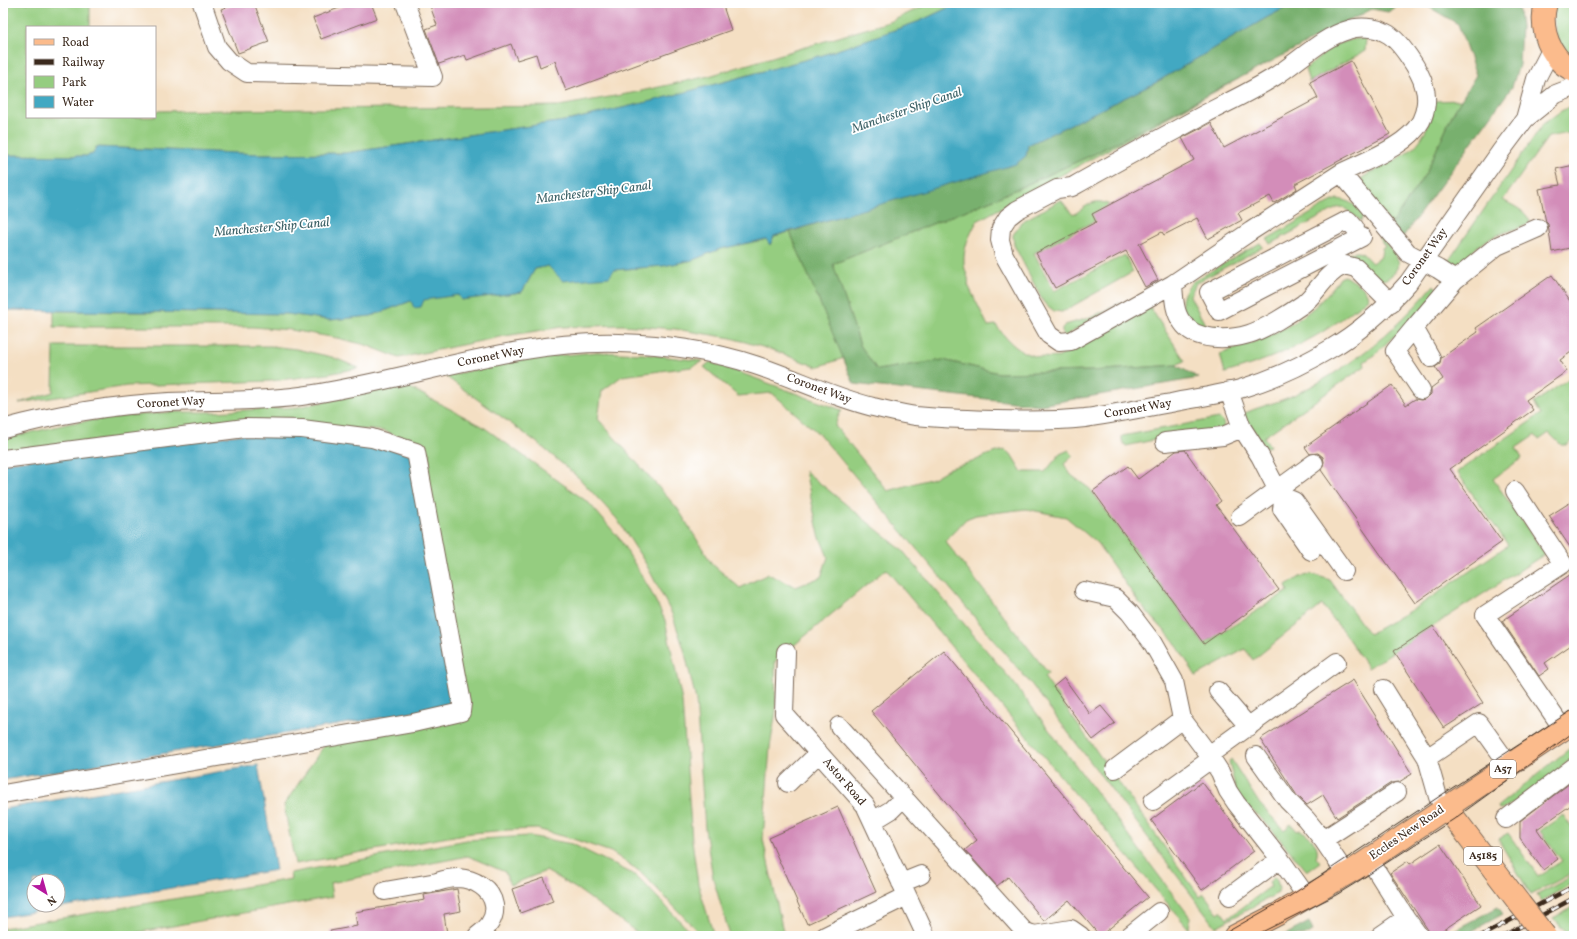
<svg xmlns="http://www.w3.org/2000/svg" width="1577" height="939" font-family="Vollkorn,serif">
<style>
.green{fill:#95cd80;stroke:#687c4f}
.forest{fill:#78b06e;stroke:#5a6d46}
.water{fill:#42a8c2;stroke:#3e6970;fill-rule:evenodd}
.building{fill:#d38db9}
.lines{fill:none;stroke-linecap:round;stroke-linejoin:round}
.minor-casing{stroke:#7c6958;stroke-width:20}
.major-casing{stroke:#7c6958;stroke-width:24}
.minor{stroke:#fff;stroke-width:18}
.major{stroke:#fbbb8c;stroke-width:22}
.tram{stroke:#3b2a1e;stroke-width:1}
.rail-casing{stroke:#3b2a1e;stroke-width:4.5}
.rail{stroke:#fff;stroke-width:3;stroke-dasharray:9;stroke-linecap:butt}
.major-bridge-casing{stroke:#7c6958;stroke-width:24;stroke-linecap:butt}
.major-bridge{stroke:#fbbb8c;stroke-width:22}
.labels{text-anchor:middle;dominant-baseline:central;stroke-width:3.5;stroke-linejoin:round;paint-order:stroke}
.shield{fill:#fff;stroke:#766a62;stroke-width:1}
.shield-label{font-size:11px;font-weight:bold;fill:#3b2a1e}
.street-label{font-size:12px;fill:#3b2a1e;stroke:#fff}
.water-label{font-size:13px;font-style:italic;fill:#3e6368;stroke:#fff}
</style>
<rect width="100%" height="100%" fill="#fff"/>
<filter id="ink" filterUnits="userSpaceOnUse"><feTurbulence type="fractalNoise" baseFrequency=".025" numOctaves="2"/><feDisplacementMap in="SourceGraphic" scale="8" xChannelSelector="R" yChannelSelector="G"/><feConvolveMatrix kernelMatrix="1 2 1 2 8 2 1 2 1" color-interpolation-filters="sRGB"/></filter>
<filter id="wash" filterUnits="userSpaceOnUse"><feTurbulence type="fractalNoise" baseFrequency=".012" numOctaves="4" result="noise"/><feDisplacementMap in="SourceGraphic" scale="16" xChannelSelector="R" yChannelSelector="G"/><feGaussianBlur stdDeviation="0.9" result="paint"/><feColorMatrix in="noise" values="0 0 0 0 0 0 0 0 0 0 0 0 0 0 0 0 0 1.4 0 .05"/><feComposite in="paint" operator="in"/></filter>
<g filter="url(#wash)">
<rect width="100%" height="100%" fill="#f4dfc3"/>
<path class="green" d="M3,3H90V27H27V117H155V111L559,106L632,93L709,76L892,21L930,3H958L920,21L823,55L660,99L571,120L345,153L260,154L96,147L93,154L86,156L3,155Z
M1556,3H1574V58C1557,44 1556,41 1554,19C1554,13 1553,9 1556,3Z
M1354,39H1366L1365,51L1309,82L1305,69L1335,45Z
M1240,78L977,221C970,235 963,247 964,263C964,271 970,277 968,285L988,326L996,325C1014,350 1028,360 1059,357L1150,307L1185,361L1176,365L1091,371L999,373L943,360L877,370L860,345L833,264L999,197L1094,154Z
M1461,100L1452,115L1426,173L1391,225L1359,182C1363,175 1373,172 1380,168C1415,150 1427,143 1433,101Z
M1574,105V132L1548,137L1503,200C1513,206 1526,210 1530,222L1527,225C1513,230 1489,236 1477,247C1469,254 1466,264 1455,269L1448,267L1447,263L1543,124L1561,111Z
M1337,199C1348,200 1359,206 1363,216L1361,221L1343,207L1337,208L1270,244L1267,239L1327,204Z
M1061,200L1073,215C1093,202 1095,196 1117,209L1034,253L1054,291L1125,255L1133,272L1062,312L1054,311L1044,303L1014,245L1013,235L1021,222Z
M790,232L844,358L817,367L773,350L731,338L675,329L622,325L562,327L505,336L399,358L366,345L337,338L291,330L253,327H54V311L287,314L330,320L371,316L411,301L458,295L461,300L522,292L535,269L548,266L614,270L663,266L693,260L720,249L767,239L770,245L774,236Z
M1380,236L1395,254L1399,262C1397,271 1391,278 1383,280L1336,263C1343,257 1353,248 1363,254C1366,256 1369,261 1372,263L1381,256L1382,248L1385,246L1379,238Z
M1260,243L1263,247L1196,283L1190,296L1208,330L1217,325L1220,330C1216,331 1211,332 1207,331C1203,330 1199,327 1196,325C1178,312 1178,297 1192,282Z
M1344,276C1354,281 1367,287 1368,298C1322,338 1282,356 1225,373L1220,354C1271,337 1308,323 1340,278Z
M1434,285L1438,290L1410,325L1392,338L1374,355L1364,362L1365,366L1264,437L1270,446L1265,448L1243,414C1257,407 1273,404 1287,398C1345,373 1393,333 1434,285Z
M1119,303H1120L1065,336L1062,332V328L1065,325L1092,317Z
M54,346H271L296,349L332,357L359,368L328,374L271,381L127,386L19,403L53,392Z
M596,352L643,354L703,361L691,367L622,376L602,391L598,419L678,509L712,564L740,588L768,574L796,587L821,577L828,557L819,535L805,471L902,550L1013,682L1190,917L1189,929L886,569L775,661L776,711L770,747L763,839L784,936H730L713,878L705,829L696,700L684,649L672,614L646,564L617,519L579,478L535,441L445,376L532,358Z
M710,362C754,377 798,395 842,410L838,417L835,426L888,491L933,478L950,468L972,462L987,455L1004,450L1011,454L1022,472H1045L1060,454L1069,450L1073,456L1064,464L1071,475L1090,489L1204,644L1288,591L1286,586L1300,577L1312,574L1330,580L1369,634L1420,605L1508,545L1457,472L1541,414L1534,403L1574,375V440L1567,445H1561L1549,433L1539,440L1535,435L1516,448L1522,458L1493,479L1545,554L1368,668L1342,630L1322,605L1253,660L1245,649L1196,676L1174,641L1140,604L1097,543L1066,517L1026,509L976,515L966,519L945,541L1048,673L1044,677L1200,897L1204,894L1218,913L1221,911L1227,919L1271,886L1269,882L1275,877C1278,882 1280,888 1278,893L1216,927L1032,685L820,435L772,393L738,396L704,367Z
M405,385L482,426L589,503L619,538L649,588L665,620L682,701L692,840L698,884L714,936H702L642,873L611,852L573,839L537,829L508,830L471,833L295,864L284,805L325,744L467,719L427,493L430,452L385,431L260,422L3,451V439L71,423L127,416L171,412H213L298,407Z
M1219,418L1223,422L1224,426L1222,429L1177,435L1126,446L1122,441V436Z
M1574,745V757L1530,792L1502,810L1499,809L1498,806Z
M1231,759L1259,803L1284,830L1291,824L1297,831L1300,830C1310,835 1321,846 1316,857L1320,862L1307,871L1266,823L1240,799L1236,791L1229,761Z
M1563,815L1574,831V872L1531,895L1498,839L1508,833L1538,876L1562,861L1540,831Z
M529,836L572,844L637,876L694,936H642L577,889L546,871L510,885L505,872L468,856L330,883L332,897L118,936H3V928L291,879L290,873L467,840Z
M1574,875V883L1541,901L1537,895Z
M1574,907V936H1569L1553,918Z"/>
<path class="forest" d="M1294,3H1403L1388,12L1372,9L1094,154L999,197L833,264L860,345L877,370L943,360L999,373L1091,371L1176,365L1199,378L1040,405L854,384L790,232L1026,156L1028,145L1155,83L1266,18Z
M1422,3H1518L1521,27L1519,65L1512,87L1402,238L1391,225L1426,173L1452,115L1476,75L1458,24Z
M1498,907L1503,914L1463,936H1443Z
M1309,922L1313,931L1303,936H1283Z"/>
<path class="water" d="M958,3H1294L1266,18L1155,83L1028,145L1026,156L1016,164L774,236L770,245L766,239L720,249L693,260L663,266L614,270L609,277L563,281L548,266L535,269L522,292L461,300L458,295L424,300L421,307L414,308L411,301L371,316L330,320L287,314L3,310V155L86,156L93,154L96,147L260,154L345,153L571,120L660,99L823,55L920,21Z
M301,433L371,444L413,455L458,705L3,780V463L246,434Z
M258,765L276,870L3,917V809ZM34,881H58V905H34Z"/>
<g id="blocks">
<path class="building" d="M239,3H254L269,42L238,53L221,9Z
M352,3H371L377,18L321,39L313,18Z
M429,3H722L731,30L566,91L555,61L540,67L536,54L517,60L511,44L467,60L465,55L439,64L426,29L437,25Z
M1351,61L1390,134L1295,184L1297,189L1274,203L1270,196L1238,213L1242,220L1208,239L1197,218L1164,235L1162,232L1139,244L1158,280L1145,287L1126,251L1055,288L1036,253L1096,222L1092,214L1194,160L1182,138L1211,123L1224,148L1318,98L1310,82Z
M1574,165V247L1552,252L1548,224L1546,222L1539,189L1560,185L1556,169Z
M1552,275L1574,307V350L1560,360L1567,371L1526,400L1533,410L1450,469L1502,542L1415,603L1321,470L1324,462L1323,457L1318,453L1310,454L1305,447L1392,385L1406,405L1415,399L1421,400L1427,398L1431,394V388L1443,379L1435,367L1440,364L1441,358L1478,332L1476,328Z
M1185,450L1221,501L1216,505L1279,590L1204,644L1093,491L1128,466L1138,479L1176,451Z
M1574,500V553L1549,516Z
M1574,572V643L1545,663L1549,669L1539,676L1502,621Z
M1433,626L1483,703L1444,728L1394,651Z
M944,651L1148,897L1100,936L1069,900L1044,921L1008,877L997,886L965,850L977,840L871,711Z
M1064,678L1090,714L1101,706L1115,723L1093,740L1053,687Z
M1353,680L1412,774L1399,782L1391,783L1337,818L1323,795L1307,805L1296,794L1260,739Z
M1574,780V803L1537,829L1558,859L1543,870L1520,838V821Z
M1202,782L1254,851L1202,890L1151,820Z
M838,807L876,892L807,924L769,838Z
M1440,844L1481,905L1434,936H1429L1428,930L1390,873L1408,861L1410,864Z
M544,878L553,901L520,913L512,889Z
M457,889L461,911L444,914L447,934L439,936H330V931L357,926L355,912L425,900L424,895Z"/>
</g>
</g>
<g filter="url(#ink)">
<use href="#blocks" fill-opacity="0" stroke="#7c6958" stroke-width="1"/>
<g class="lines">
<defs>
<path id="minor" d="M202,3L217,47L229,61L247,73L433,77L405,3
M1525,119L1536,79L1552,48
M1355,228L1348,220L1209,292L1219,311L1362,237
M1173,284L1071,341L1059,342L1049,335L1004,255L1000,240L1001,228L1008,217L1017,210L1057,189L1072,187C1116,162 1161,138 1205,114C1228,102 1252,91 1274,77C1297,63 1322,37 1348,30C1358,26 1376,27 1386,33C1399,39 1421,72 1424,86C1428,97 1426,111 1421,121C1408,146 1365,161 1341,173
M1391,303L1356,268L1345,265C1325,273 1318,292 1303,304C1289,314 1265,329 1249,334C1229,340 1195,342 1182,322C1174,312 1174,297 1173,284L1251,231L1341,173L1408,253L1438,269L1455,280
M1414,328L1395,351L1421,390
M1431,358L1414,328L1455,280L1497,246L1538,228
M1229,391L1242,428L1260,456L1277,489L1284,497
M3,429C57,414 113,405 169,402C213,400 257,402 301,396C407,381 511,340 619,343C665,344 712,351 755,365C795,378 832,397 873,407C887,410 902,414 916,416C943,419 970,419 997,420C1026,421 1056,421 1085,418C1114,414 1143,408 1171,403C1195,398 1220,395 1243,388C1273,379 1303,365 1330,349C1360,332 1385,309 1408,283L1501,151L1525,119L1556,94L1574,87
M1165,442L1223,436L1242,428
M3,459L245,428L302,429L372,438L416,452L462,703L461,712L413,723L3,794
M1515,491L1563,564L1485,615L1563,729
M1240,517L1314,463
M1311,551L1282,509L1284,497L1294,501L1344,571
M1084,591L1115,598L1130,613L1152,642L1174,681L1182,719L1209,755
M786,652L784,714L865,805L926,936
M1384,689L1427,758L1438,797L1446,807
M1218,691L1249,727
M839,726L1024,931L1034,935L1071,929L1081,936
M1256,756L1288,801L1306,819L1323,840L1346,874
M1427,758L1479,723L1509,765
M1115,769L1182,719
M788,783L819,753
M1153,801L1211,759
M1506,819L1574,767
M873,821L891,810L904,797
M1323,840L1397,792
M1369,859L1406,918L1380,936
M901,883L921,875
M385,891C402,888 419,885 437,882C443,880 451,878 458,878C474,879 491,888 494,905C496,918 487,929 477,936
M1230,896L1280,859
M1307,897L1280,859L1236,803L1228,791L1220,772L1209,755L1337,662
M1406,918L1419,936
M825,936L907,896
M1129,936L1159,912"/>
<path id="major" d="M1546,3C1540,24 1546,46 1561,62C1564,66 1570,68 1574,71
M1446,807L1520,904
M1235,936L1278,914L1355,869L1574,722"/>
</defs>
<use href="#minor" class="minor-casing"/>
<use href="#major" class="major-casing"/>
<use href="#minor" class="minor"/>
<use href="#major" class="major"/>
<path class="tram" d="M1220,936L1287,898L1449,790L1574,709
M1254,936L1336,895L1354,884L1454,819L1574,732"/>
<defs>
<path id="rail" d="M1481,936L1574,886
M1503,936L1574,898"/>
</defs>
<use href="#rail" class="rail-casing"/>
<use href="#rail" class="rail"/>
<defs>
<path id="major-bridge" d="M1520,904L1545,936"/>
</defs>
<use href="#major-bridge" class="major-bridge-casing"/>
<use href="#major-bridge" class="major-bridge"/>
</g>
</g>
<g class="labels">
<g class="shield">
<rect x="1490" y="760" width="26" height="18" rx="3"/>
<rect x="1464" y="847" width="38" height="18" rx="3"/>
</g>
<g class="shield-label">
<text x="1503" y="769">A57</text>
<text x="1483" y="856">A5185</text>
</g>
<g class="street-label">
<text transform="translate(1425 257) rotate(-54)">Coronet Way</text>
<text transform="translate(491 357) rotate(-11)">Coronet Way</text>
<text transform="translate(819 389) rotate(20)">Coronet Way</text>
<text transform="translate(171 403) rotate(-3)">Coronet Way</text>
<text transform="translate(1138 409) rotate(-10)">Coronet Way</text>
<text transform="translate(844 782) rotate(49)">Astor Road</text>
<text transform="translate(1407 833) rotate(-34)">Eccles New Road</text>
</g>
<g class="water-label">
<text transform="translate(907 111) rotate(-19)">Manchester Ship Canal</text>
<text transform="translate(594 193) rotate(-7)">Manchester Ship Canal</text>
<text transform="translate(272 228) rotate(-5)">Manchester Ship Canal</text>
</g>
</g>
<rect width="1577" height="939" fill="none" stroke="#fff" stroke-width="16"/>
<rect x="26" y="26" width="130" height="92" fill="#ffffff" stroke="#b1aaa5"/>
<rect x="34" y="39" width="20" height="6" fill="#fbbb8c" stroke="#b1aaa5"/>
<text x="62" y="46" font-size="12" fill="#3b2a1e">Road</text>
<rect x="34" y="59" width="20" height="6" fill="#3b2a1e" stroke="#b1aaa5"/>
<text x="62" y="66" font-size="12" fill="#3b2a1e">Railway</text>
<rect x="34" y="76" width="20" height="12" fill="#95cd80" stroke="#b1aaa5"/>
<text x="62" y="86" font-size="12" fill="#3b2a1e">Park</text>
<rect x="34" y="96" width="20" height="12" fill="#42a8c2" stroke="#b1aaa5"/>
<text x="62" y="106" font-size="12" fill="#3b2a1e">Water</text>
<g transform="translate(46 893) rotate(143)"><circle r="19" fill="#ffffff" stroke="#b1aaa5"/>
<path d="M0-3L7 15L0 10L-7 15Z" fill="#b5179e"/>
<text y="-6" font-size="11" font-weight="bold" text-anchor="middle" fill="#3b2a1e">N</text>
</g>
</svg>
